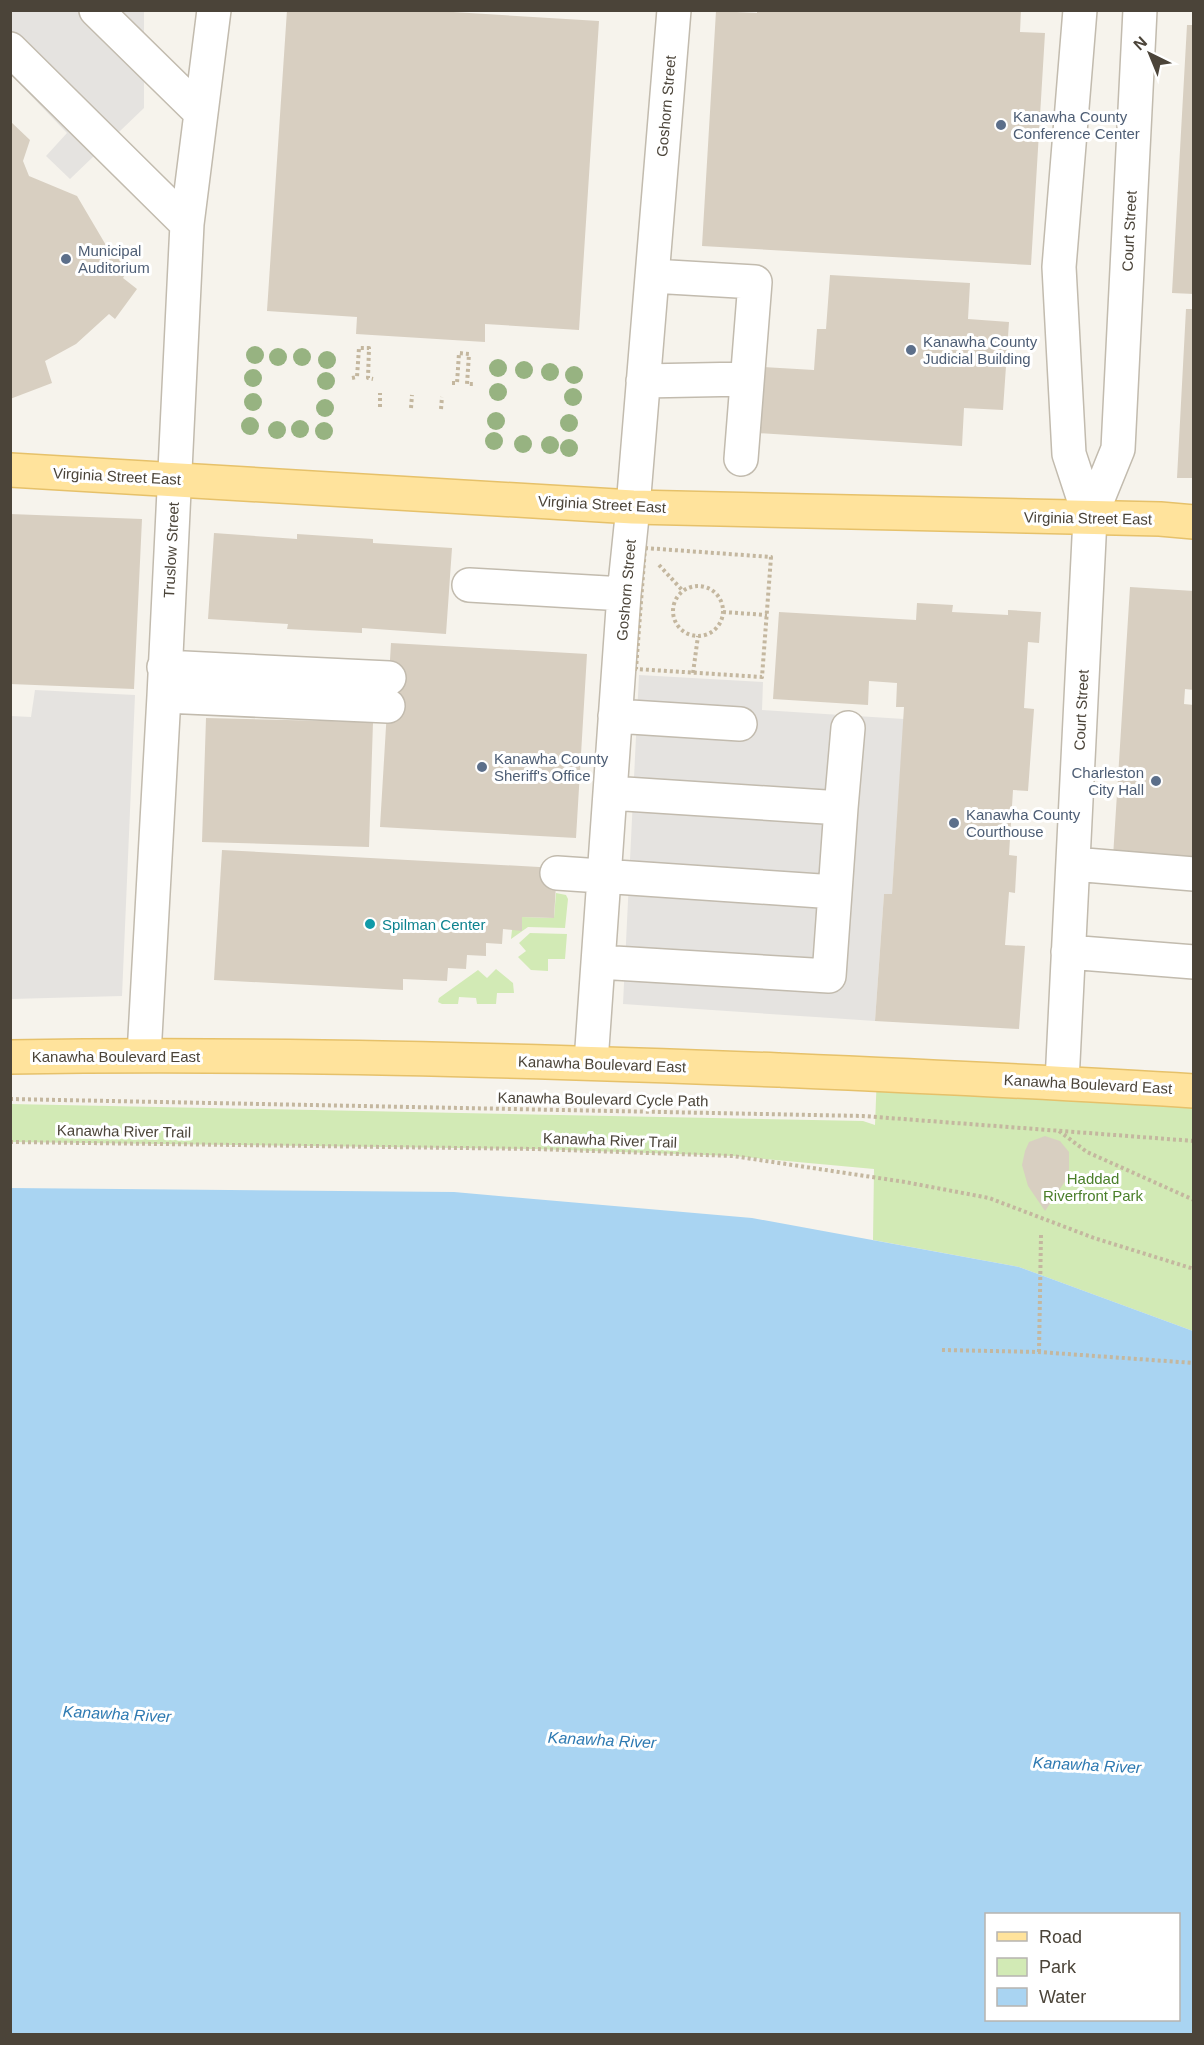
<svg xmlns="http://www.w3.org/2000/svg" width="1204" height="2045" font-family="Arial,sans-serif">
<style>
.green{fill:#d2eab5}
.parking{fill:#e5e3e0}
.water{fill:#a9d4f2;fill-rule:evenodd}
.building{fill:#d8cfc1}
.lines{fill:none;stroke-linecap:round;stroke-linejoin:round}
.minor-casing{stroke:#c2bbae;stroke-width:36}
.major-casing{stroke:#e6c16a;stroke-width:36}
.path{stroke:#c4b79f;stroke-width:4;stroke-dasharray:3 3;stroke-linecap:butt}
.minor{stroke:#fff;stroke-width:33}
.major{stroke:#ffe39c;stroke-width:33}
.tree{fill:#97b381}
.service-dot{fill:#5c6f8a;stroke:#fff;stroke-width:2}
.culture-dot{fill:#0f9aa8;stroke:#fff;stroke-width:2}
.labels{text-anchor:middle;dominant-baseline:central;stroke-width:6;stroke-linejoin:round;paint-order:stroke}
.street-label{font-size:15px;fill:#4b4439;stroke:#fff}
.service-label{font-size:15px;fill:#4e5e75;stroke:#fff;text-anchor:start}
.culture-label{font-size:15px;fill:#0d838f;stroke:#fff;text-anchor:start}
.park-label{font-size:15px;fill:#4a7f2a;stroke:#fff}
.water-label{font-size:16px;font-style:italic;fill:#2e7ab2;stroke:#fff}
</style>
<rect width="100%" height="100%" fill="#f6f3ec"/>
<path class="green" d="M556,893L566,895L568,899L565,928L528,927L511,939L512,930H522V917L554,918Z
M530,933L567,934L565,959H548V971L531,970L518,957L526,951L519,943Z
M496,969L513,983L514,993H497L496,1004H477L476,998L459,997L458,1004H442L438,1002L439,998L478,970L487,978Z
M877,1074L1193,1092V1331L1019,1267L873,1240L874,1169L733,1156L536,1149L11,1142V1104L863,1121L875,1125Z"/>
<path class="parking" d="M10,11H144V108L70,179L46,156L67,133L11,75Z
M639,675L763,682L762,710L904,719L892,894H884L875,1021L623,1004Z
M35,690L135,695L122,996L11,999V716L31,717Z"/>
<path class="water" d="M11,1188L454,1192L752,1218L1019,1267L1193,1331V2034H11ZM986,1914H1178V2020H986Z"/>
<path class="building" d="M287,10H421L599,21L579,330L485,324V342L356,334L357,317L267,311Z
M757,10H1021L1020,32L1045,33L1031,265L702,246L716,11L757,13Z
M1187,25H1194V294L1172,293Z
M10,121L30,140L23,161L29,176L77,196L110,252L131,265L123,278L137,289L115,319L109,314L76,344L45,361L52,383L10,399Z
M830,275L970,283L968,319L1009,322L1003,410L964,408L962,446L758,433L763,367L814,370L817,329H826Z
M1186,309H1194V478H1177Z
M10,514L142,519L134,689L10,684Z
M214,533L297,539V534L373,539V543L452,548L446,634L362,628V633L287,629L288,624L208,619Z
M1130,587L1194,591V690L1185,689L1184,704L1194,705V862L1113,857Z
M917,603L953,605L952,612L1008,615V610L1041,612L1039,643L1028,642L1024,708L1034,709L1028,791L1013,790L1009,855L1017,856L1015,893L1009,892L1005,945L1025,946L1019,1029L875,1021L884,894H892L904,707H896L897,683L869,681L868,705L773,699L779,612L916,620Z
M391,643L587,654L576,838L380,827Z
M206,718L373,722L369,847L202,842Z
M222,850L557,868L554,918L522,917V931L503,929L502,944L486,943V956L467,955L466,969L448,968L447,981L403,979V990L214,980Z
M1045,1136L1060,1141L1069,1152V1169L1066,1180L1045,1211L1028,1186L1022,1165L1025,1151L1029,1142Z"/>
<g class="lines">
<defs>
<path id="minor" d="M96,10L201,113
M1080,10L1059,267L1069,454L1090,518
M10,49L187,224
M652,276L755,282L741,459
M643,381L747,379
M469,585L624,594
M164,667L389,678
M164,696L388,706
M615,716L740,724
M841,808L848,728
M1073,864L1194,874
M557,873L835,892
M1068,952L1194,962
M598,962L829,976L841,808L610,793
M144,1055L164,696L187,224L214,10
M591,1062L624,594L633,507L674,10
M1062,1082L1090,518L1118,449L1140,10"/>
<path id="major" d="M10,470L633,507L1160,519L1194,522
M10,1057C266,1053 522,1060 778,1070C916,1076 1055,1082 1194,1091"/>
</defs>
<use href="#minor" class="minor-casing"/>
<use href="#major" class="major-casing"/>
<path class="path" d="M352,378L357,377L359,348H369L368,378L373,379
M452,383H457L459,353L469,354L467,384H473
M380,407V393
M411,408L412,395
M441,409L442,397
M645,548L771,557L762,677L636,669Z
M659,565L683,591
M673 611a25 25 0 1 1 50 0a25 25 0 1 1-50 0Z
M723,612L767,615
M693,673L698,636
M10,1099L863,1116L1194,1141
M1059,1131L1087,1152L1194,1200
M10,1142L536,1149L733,1156L905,1182L989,1198L1094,1238L1194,1269
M942,1350L1039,1352L1194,1363
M1039,1352L1041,1235"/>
<use href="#minor" class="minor"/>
<use href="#major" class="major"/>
</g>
<g class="tree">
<circle cx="255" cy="355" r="9"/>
<circle cx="278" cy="357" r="9"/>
<circle cx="302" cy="357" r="9"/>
<circle cx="327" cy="360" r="9"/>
<circle cx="498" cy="368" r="9"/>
<circle cx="524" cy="370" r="9"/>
<circle cx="550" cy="372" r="9"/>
<circle cx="574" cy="375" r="9"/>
<circle cx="253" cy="378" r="9"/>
<circle cx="326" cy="381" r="9"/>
<circle cx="498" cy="392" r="9"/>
<circle cx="573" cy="397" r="9"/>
<circle cx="253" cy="402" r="9"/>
<circle cx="325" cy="408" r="9"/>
<circle cx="496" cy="421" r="9"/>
<circle cx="569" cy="423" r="9"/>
<circle cx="250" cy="426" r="9"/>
<circle cx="300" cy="429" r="9"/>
<circle cx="277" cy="430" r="9"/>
<circle cx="324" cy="431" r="9"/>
<circle cx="494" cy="441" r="9"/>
<circle cx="523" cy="444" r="9"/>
<circle cx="550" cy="445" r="9"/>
<circle cx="569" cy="448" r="9"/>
</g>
<g class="service-dot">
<circle cx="1001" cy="125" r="6"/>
<circle cx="66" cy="259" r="6"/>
<circle cx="911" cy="350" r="6"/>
<circle cx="482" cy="767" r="6"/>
<circle cx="1156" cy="781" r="6"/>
<circle cx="954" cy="823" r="6"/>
</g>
<circle class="culture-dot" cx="370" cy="924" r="6"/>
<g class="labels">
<g class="street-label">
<text transform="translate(666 106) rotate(-85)">Goshorn Street</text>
<text transform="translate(1129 231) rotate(-87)">Court Street</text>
<text transform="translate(117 476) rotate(3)">Virginia Street East</text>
<text transform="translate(602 504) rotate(3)">Virginia Street East</text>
<text transform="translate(1088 518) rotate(1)">Virginia Street East</text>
<text transform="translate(171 550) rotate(-87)">Truslow Street</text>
<text transform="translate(626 590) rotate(-85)">Goshorn Street</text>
<text transform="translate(1081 710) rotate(-87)">Court Street</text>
<text x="116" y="1056">Kanawha Boulevard East</text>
<text transform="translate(602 1064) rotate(2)">Kanawha Boulevard East</text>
<text transform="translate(1088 1084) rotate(3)">Kanawha Boulevard East</text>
<text transform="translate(603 1099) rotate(1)">Kanawha Boulevard Cycle Path</text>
<text transform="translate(124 1131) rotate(1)">Kanawha River Trail</text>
<text transform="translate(610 1140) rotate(2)">Kanawha River Trail</text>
</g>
<g class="service-label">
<text x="1013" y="116">Kanawha County<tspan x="1013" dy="17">Conference Center</tspan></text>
<text x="78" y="250">Municipal<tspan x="78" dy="17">Auditorium</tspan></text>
<text x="923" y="341">Kanawha County<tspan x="923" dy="17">Judicial Building</tspan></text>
<text x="494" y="758">Kanawha County<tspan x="494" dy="17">Sheriff's Office</tspan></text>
<text x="1144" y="772" text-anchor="end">Charleston<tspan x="1144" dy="17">City Hall</tspan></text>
<text x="966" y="814">Kanawha County<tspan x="966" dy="17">Courthouse</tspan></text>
</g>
<g class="culture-label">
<text x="382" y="924">Spilman Center</text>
</g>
<g class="park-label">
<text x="1093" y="1178">Haddad<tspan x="1093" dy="17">Riverfront Park</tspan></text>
</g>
<g class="water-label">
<text transform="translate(117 1714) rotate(3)">Kanawha River</text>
<text transform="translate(602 1740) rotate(3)">Kanawha River</text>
<text transform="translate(1087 1765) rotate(3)">Kanawha River</text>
</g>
</g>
<rect width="1204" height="2045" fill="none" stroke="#4b4439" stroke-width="24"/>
<rect x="985" y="1913" width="195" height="108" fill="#ffffff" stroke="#b7b4b0" stroke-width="1.5"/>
<rect x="997" y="1932" width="30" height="9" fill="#ffe39c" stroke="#b7b4b0" stroke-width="1.5"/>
<text x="1039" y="1943" font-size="18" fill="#4b4439">Road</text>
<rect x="997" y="1958" width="30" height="18" fill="#d2eab5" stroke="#b7b4b0" stroke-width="1.5"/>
<text x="1039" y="1973" font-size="18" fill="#4b4439">Park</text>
<rect x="997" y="1988" width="30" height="18" fill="#a9d4f2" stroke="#b7b4b0" stroke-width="1.5"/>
<text x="1039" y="2003" font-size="18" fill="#4b4439">Water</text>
<g transform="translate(1150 54) rotate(317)" stroke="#ffffff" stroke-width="4.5" paint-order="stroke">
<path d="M0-4.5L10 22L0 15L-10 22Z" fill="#4b4439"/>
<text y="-9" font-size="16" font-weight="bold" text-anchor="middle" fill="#4b4439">N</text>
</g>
</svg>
